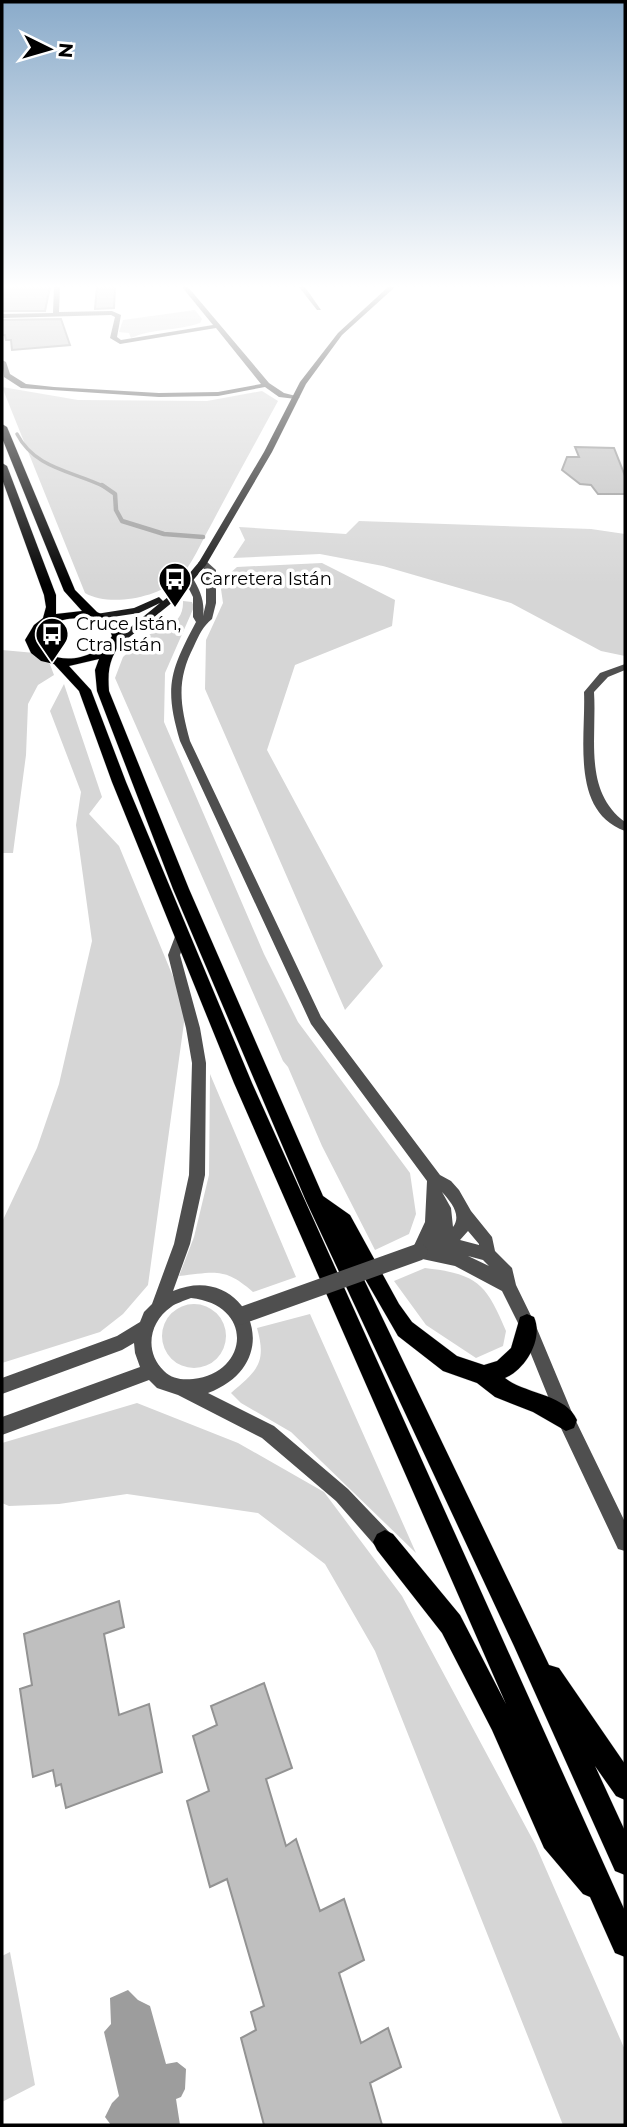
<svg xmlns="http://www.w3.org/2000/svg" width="627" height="2127" font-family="Montserrat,sans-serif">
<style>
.green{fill:#d6d6d6}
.water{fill:#9d9d9d}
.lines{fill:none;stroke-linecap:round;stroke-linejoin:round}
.stream-far1{stroke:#9d9d9d;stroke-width:3.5}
.stream{stroke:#9d9d9d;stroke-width:4.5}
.building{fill:#bfbfbf;stroke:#939393;stroke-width:2}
.primary-casing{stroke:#dbdbdb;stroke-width:1}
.minor{fill:#4f4f4f;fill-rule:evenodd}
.tertiary{fill:#4f4f4f;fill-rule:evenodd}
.secondary{fill:#1c1c1c;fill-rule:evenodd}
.primary{fill:#000;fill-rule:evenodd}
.minor-bridge{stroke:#4f4f4f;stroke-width:17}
.labels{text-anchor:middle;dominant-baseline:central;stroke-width:7;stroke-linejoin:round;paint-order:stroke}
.far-poi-label{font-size:18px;fill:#000;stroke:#fff;text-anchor:start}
</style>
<rect width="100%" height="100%" fill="#fff"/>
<path class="green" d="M195,310L202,319L200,323C178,331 153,328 131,338L129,333L119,332L123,320Z
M2,387L78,400L207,401L262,391L278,401C256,442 233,483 211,525C201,542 192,566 177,580C156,598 109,607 85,593Z
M359,521L591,529L625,534V656L601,651L511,603L383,566L320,554L233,558L245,540L239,527L346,534Z
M322,563L395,600L392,626L295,665L267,750L383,966L345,1010L205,689L206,640L223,603L220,582L237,567Z
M183,601L192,602L194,607L165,673L164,722L264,954L298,1022L410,1173L416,1214L409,1234L375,1250L322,1146L288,1067L283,1061L115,678L123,657L136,645L135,641C156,629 184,629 183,601Z
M2,650L46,654L54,675L38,685L28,704L26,755L13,853H2Z
M64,684L102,797L89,814L119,846L186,1008L148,1285L123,1314L100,1332L2,1363V1222L37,1148L59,1084L92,941L76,825L81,792L50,711Z
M210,1074L296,1277L253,1292C225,1267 215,1272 179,1276L194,1237L209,1175Z
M425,1268C477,1274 486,1283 506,1331L503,1346L476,1358L426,1325L394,1281Z
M162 1336a32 32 0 1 1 64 0a32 32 0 1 1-64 0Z
M310,1314L416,1553L291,1432L241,1403L231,1393C257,1371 267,1363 257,1328Z
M137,1403L238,1443L324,1492L402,1596L535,1844L625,2050V2125H563L375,1651L325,1564L258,1513L127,1494L59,1504L9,1506L2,1503V1443Z
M10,1952L35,2085L2,2102V1956Z"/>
<path class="water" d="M128,1990L138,2000L150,2006L166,2064L177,2062L186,2069L185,2089L181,2097L176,2099L180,2125H111L105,2117L112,2103L119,2096L104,2032L111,2024L110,1998Z"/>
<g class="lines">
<path class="stream-far1" d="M17,434C35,469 73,471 105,487"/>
<path class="stream" d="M102,485L115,494L116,510L122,521L164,534L203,537"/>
</g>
<path class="building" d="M2,287H50L45,311H2Z
M97,287H115L114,308L95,309Z
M61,319L70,345L12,350L11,340H6L5,335H2V320Z
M575,447L614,448L625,476V494H598L591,485L580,484L562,470L567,457H579Z
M119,1601L124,1627L104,1634L119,1715L149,1704L162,1772L66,1808L61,1784L56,1786L53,1770L33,1777L20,1689L32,1685L24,1634Z
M264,1683L292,1768L266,1779L286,1846L296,1839L320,1911L344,1899L364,1960L339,1973L361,2043L388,2028L401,2067L370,2083L382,2125H264L241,2038L256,2030L251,2012L264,2006L227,1879L210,1887L187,1801L209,1791L193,1736L217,1725L211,1706Z"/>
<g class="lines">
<defs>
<path id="primary" d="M2,424L7,427L75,590L97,612L119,623L124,636C111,658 107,665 109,691L189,889L323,1196L350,1215L399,1304L412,1322L457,1356L484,1365L497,1361L511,1348L520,1317L527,1314L534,1317C544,1339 525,1370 505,1378C525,1394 566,1394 577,1420L574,1428L566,1431L533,1412L495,1397L477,1383L443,1371L398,1336L357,1265L549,1665L559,1668L625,1764V1800L616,1796L595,1766L625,1831V1875L615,1871L514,1646L306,1201L173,889L97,691L95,670L99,659L69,666L91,690L126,782L252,1083L625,1911V1957L615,1953L590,1897L583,1894L544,1848L492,1730L442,1633L377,1550L373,1542L377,1534L385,1530L393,1534L460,1615L506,1704L234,1083L112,782L79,691L54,664L41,661L31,653L25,640L34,625L43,618L46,607L44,595L2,479V463L7,466L56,595V614L82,611L64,591L2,438ZM79,618L96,619L109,628L112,636C97,660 50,670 37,640C44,622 62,619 79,618Z"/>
</defs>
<use href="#primary" class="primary-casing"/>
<path class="minor" d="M54,287H60L59,312L112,311L121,315L117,337L121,340L213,325L182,287H188L269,383L284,393L300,397L296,399L279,397L265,387L218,396L159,397L21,388L4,377L2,360L6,362L10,374L26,384L54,387L159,393L218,392L261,384L216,328L120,344L110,338L115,317L111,315L2,318V314L53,313Z
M299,287H305L321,310H317Z
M625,664V670L608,677L594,692C597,738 583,791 625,822V831C570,811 586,737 584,692L600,673Z
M182,929L188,934L180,955L200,1028L206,1063L205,1175L190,1244L173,1291C245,1260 292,1361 208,1393L274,1426L348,1489L392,1535L394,1542L392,1549L385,1551L378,1549L336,1501L262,1438L178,1395L157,1388L149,1380L2,1435V1417L140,1367L135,1353L134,1343L122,1350L2,1394V1378L117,1336L140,1322L144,1312L152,1304L174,1244L189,1175L192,1063L186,1028L168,955L176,934ZM191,1298C255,1305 249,1373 193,1379C182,1380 172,1379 164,1371C144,1352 149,1322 171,1307C176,1303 184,1301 191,1298Z"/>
<path class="tertiary" d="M200,561H206L216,570V603L212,619C203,626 199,635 194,646C176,681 180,704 190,741L321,1017L440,1175L451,1181L459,1190L471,1211L492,1237L495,1251L512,1268L516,1285L535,1324L573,1415L625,1522V1551L618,1549L560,1426L520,1327L502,1291L455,1266L413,1257L411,1252L425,1222L427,1181L311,1024L180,741C164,687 170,671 196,622L193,617V597L184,579L186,577H192C200,590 205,601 203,616L206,603V571L198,563ZM442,1192C451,1202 462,1215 453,1227L451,1208ZM468,1231L479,1244V1245L460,1240ZM468,1256L483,1260L489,1266Z"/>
<path class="secondary" d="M388,287H395L342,335L306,384L272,452L206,565L179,597L116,648H110V644L160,603L139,613L99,619L94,616L96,614L134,608L159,597L163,601L173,593L199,562L264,452L300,382L338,333Z"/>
<use href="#primary" class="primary"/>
<path class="minor-bridge" d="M240,1316L419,1252"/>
</g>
<linearGradient id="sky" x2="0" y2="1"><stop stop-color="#8aabca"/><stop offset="0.49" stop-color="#fff"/><stop offset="1" stop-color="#fff" stop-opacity="0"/></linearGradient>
<rect width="627" height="585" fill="url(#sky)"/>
<defs>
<symbol id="bus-pin" viewBox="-11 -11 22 30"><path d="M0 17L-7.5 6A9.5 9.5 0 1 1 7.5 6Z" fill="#000" stroke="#fff"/><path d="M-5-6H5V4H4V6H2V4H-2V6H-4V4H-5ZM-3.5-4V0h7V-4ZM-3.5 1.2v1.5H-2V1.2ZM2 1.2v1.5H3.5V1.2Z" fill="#fff"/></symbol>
</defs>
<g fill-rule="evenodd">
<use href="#bus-pin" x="156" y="560" width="38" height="52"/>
<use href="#bus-pin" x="33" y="615" width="38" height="52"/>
</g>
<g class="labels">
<g class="far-poi-label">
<text x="200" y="579">Carretera Istán</text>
<text x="76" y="624">Cruce Istán,<tspan x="76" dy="21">Ctra Istán</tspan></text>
</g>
</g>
<rect width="627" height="2127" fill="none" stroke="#000000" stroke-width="7"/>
<g transform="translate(49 49) rotate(95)" stroke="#ffffff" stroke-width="5" paint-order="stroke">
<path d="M0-5L12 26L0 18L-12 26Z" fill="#000000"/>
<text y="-10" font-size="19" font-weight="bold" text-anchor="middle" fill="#000000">N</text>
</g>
</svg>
